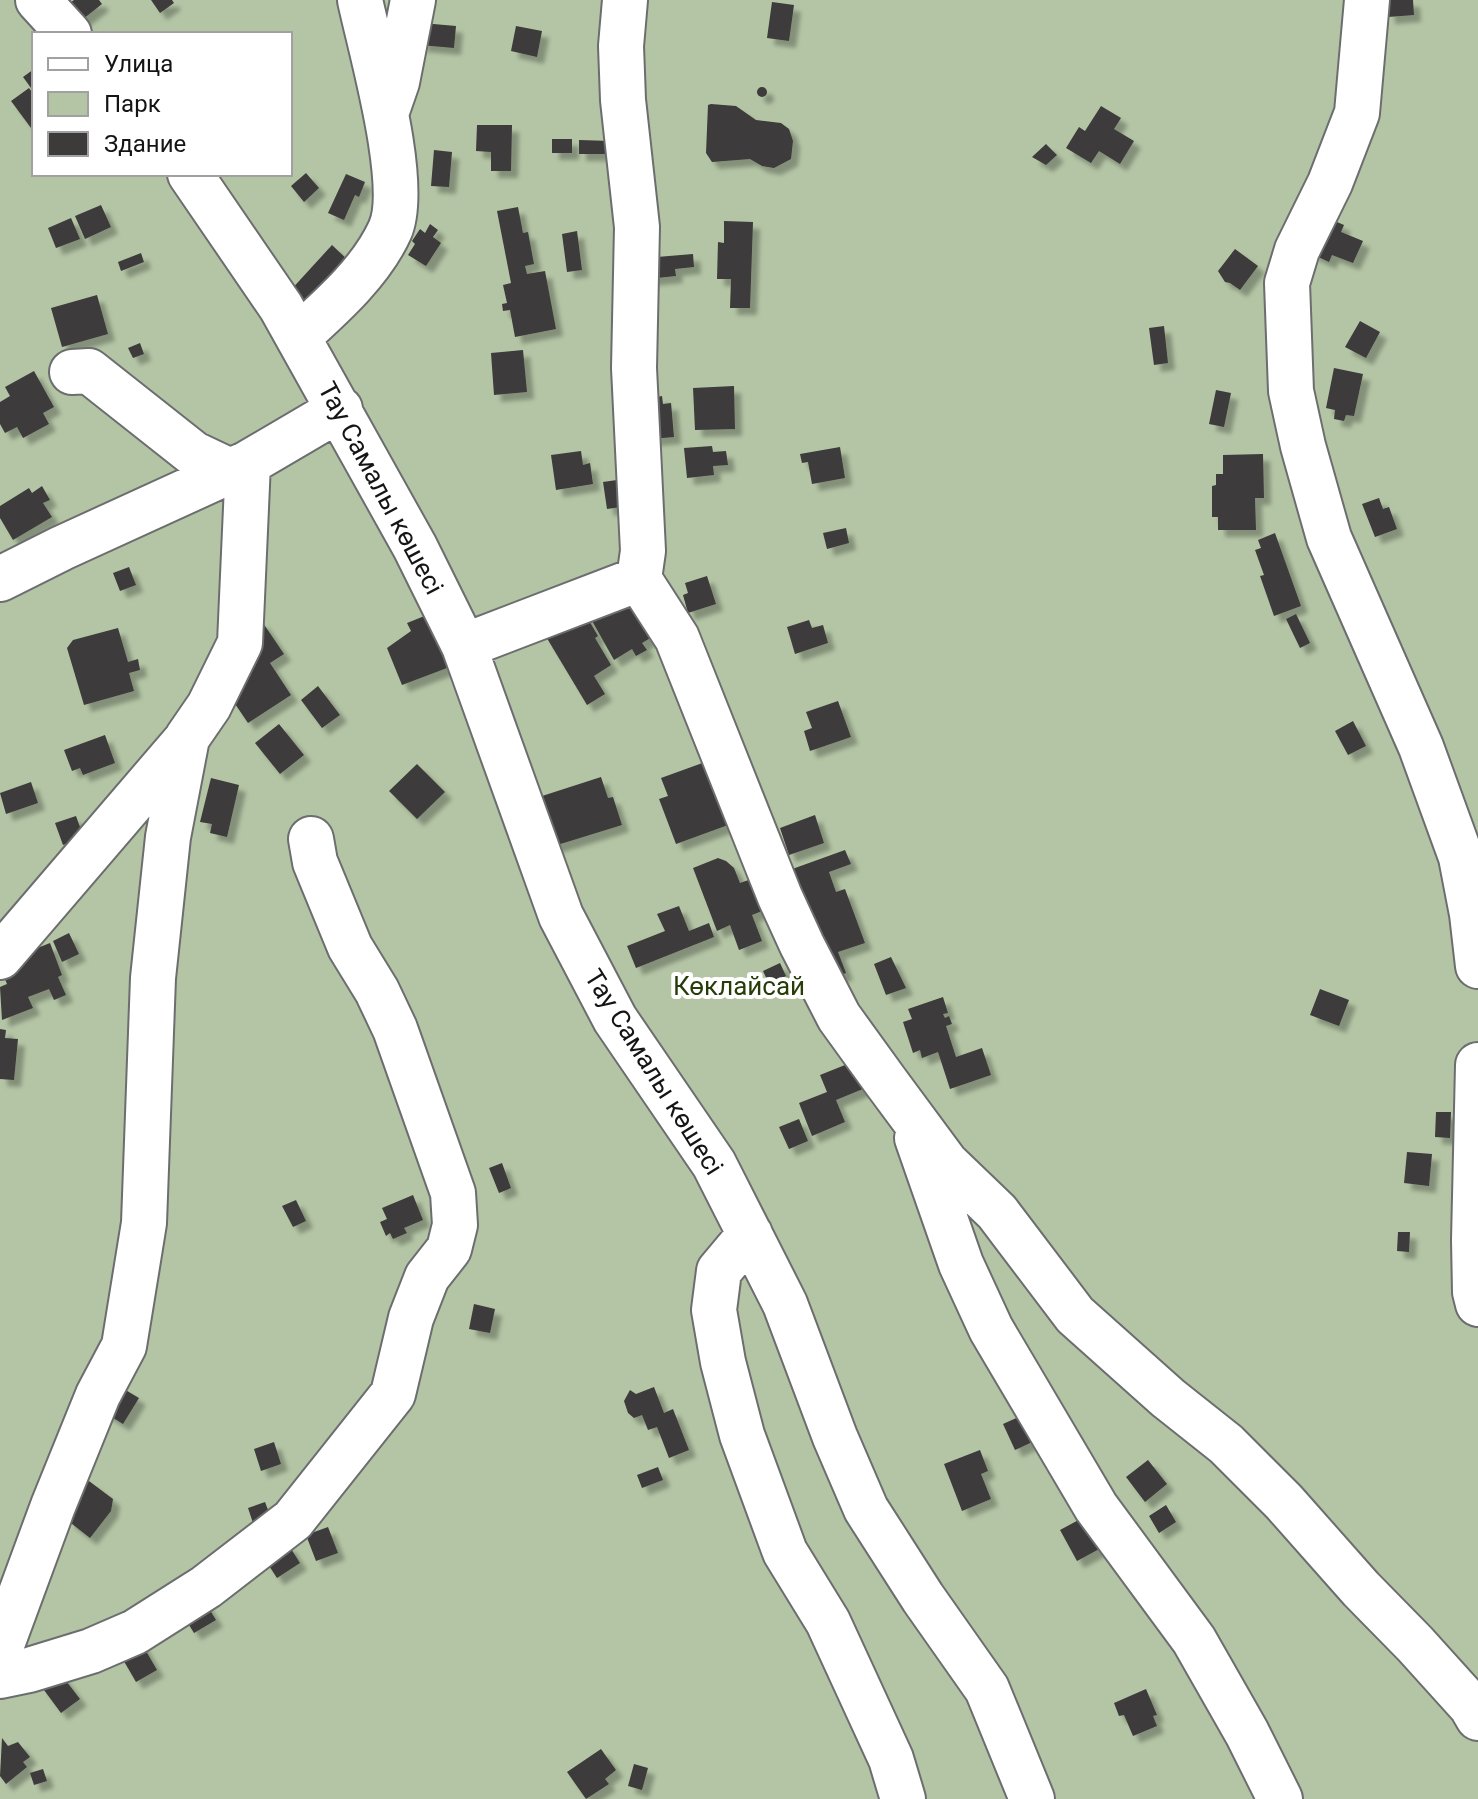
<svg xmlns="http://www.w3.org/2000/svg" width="1478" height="1799" font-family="Roboto,sans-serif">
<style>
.green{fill:#b4c5a5;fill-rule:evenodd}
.building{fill:#3c3b3a;filter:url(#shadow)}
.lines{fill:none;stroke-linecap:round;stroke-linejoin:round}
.minor-casing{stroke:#6c6d6e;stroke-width:48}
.minor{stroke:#fff;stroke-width:44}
.labels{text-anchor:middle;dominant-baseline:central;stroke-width:8;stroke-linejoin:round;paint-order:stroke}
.street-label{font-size:26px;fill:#141415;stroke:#fff}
.park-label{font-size:26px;fill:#273d09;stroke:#fff}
</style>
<defs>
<filter id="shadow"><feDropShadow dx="7" dy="7" stdDeviation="2" flood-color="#0004"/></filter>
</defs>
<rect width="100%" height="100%" fill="#dfdfe1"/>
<path class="green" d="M0,0H1478V1799H0ZM34,34H290V174H34Z"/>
<path class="building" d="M74,0H99L102,4L78,23L66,6Z
M151,0H172L174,3L160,13Z
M1387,0H1413L1414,15L1388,17Z
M772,2L794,5L789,41L767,38Z
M422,23L456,26L454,48L420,45Z
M516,26L542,31L537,57L511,51Z
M34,69V92L23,77Z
M757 92a5 5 0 1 1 10 0a5 5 0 1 1-10 0Z
M29,88L34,95V132L11,101Z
M711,104L736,106L756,120L781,123L789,129L793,141L791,159L774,168L762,166L750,159L712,162L706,153L708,105Z
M1101,106L1121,118L1114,129L1134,141L1120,164L1099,151L1091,163L1066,148L1079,127L1085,131Z
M477,125H512L511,171H491V152L476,151Z
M552,139H572V153H552Z
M579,140L611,141V154H579Z
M1046,144L1057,155L1046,165L1032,157Z
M434,150L452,152L449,187L431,186Z
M306,173L319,188L304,202L291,186Z
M346,174L365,182L359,197L355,195L344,220L328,213Z
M101,205L111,227L85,239L75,216Z
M518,207L523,233L528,232L534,264L525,266L527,274L545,271L556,329L515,337L510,310L503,311L502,304L507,303L503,285L511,283L497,211Z
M1325,217L1344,225L1341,232L1363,241L1353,263L1332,255L1329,262L1310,253Z
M71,218L80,239L56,248L48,228Z
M724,221L753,222L750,308H730L731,279H717L718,242L724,243Z
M430,224L438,230L433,237L441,243L426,266L408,255L415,244L412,241L420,229L425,233Z
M577,231L582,270L567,272L562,234Z
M332,245L352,264L308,311L289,292Z
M1235,249L1258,266L1240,290L1230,283L1225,282L1218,271Z
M141,253L144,262L121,271L118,262Z
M693,254L694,267L675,269L676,276L647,279L645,258Z
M97,295L108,334L62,347L51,308Z
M1360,321L1380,332L1366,358L1345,347Z
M1164,326L1168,363L1154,365L1149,328Z
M140,343L144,354L133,358L128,348Z
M523,350L527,392L494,395L491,353Z
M1334,368L1363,374L1354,416L1346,415L1344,421L1334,419L1335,410L1326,408Z
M34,371L54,407L43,413L49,424L23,438L17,427L5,433L0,424V402L10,396L5,387Z
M734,386L735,429L695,430L693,388Z
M1216,390L1231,393L1224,427L1209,424Z
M662,396L663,404L671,403L674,437L651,439L657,397Z
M712,446L713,452L726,451L728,465L713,466L714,475L687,478L684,448Z
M840,447L845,478L812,484L808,462L802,463L800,454Z
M581,451L583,465L590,463L593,484L556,490L551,455Z
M1263,454L1264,498H1255L1256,530H1218V517H1212V486L1216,485V474H1223V455Z
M617,480L621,507L607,509L603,482Z
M42,486L50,500L43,503L52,517L13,540L0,518V506L29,488L32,493Z
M1379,498L1383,509L1389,507L1397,529L1375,537L1362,504Z
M846,528L849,543L827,549L823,533Z
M1275,533L1301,606L1274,616L1260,576L1264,575L1255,550L1261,548L1258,540Z
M129,567L136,585L120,591L113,573Z
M707,576L716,604L688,613L683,595L688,593L685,583Z
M636,597L657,634L642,643L647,650L636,656L632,649L614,660L591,619Z
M584,612L598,636L595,638L611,665L594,676L605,694L587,705L545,635Z
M1296,614L1310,643L1300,648L1286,619Z
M427,615L447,668L402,685L387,648L411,631L407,623Z
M261,620L284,654L270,663L291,695L248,723L227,692L251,675L241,660Z
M809,620L812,628L823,625L828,643L795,654L787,627Z
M118,628L128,662L138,659L140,670L129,673L134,691L84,705L67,648L73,640Z
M318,686L340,715L322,728L301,700Z
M838,701L851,737L810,751L804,731L812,728L806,712Z
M1353,721L1366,746L1348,755L1335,731Z
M279,724L304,755L280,774L255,743Z
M105,735L115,763L83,775L80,768L72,771L64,750Z
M719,757L728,825L676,844L659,799L668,796L661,778Z
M417,764L445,792L417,819L389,791Z
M601,777L608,798L613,797L622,825L554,846L539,797Z
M211,778L239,785L227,837L210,833L212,824L200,822Z
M31,782L38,803L6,814L0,793Z
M815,815L824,843L789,855L780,828Z
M76,816L84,838L63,845L55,823Z
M845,850L851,864L829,872L836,892L845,889L865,943L838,952L846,973L825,982L784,872Z
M718,858L726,861L734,868L740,883L760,876L772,907L752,915L762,941L739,950L730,925L717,931L693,868Z
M679,906L689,931L709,923L714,937L636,968L627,946L665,931L657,914Z
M69,933L79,954L62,962L53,941Z
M50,943L62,975L58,977L66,995L54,1000L49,989L28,997L33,1008L2,1020L0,987L7,984L4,977L5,961Z
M891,957L906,988L886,995L874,964Z
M780,963L786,976L769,984L763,971Z
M1320,989L1349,1000L1339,1026L1310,1015Z
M943,997L948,1013L943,1014L945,1018L949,1016L952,1024L946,1026L956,1057L982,1048L991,1075L950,1089L938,1052L922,1058L920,1050L913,1053L903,1022L912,1019L908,1009Z
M0,1029L6,1030L5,1038L18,1039L14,1080L0,1079Z
M865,1057L875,1084L836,1100L845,1122L812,1136L799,1103L827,1092L820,1075Z
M1436,1112H1451L1450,1138L1435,1137Z
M799,1119L808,1141L789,1149L779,1127Z
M1407,1152L1432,1154L1429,1186L1404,1183Z
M502,1163L511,1188L499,1193L489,1168Z
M413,1195L423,1220L404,1228L407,1233L393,1239L390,1233L386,1236L380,1222L387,1219L382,1208Z
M296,1200L306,1221L293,1227L282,1206Z
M1398,1232H1410L1409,1252L1397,1251Z
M474,1304L495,1309L490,1333L469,1329Z
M117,1385L139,1398L123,1424L102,1411Z
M654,1387L664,1413L673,1409L689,1450L669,1458L657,1427L648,1430L642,1415L634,1418L628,1413L624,1401L630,1390L636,1394Z
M1027,1413L1039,1439L1015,1450L1003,1424Z
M274,1442L281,1464L261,1471L254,1449Z
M980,1450L988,1471L981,1474L991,1499L962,1511L944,1464Z
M1148,1460L1167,1484L1145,1502L1126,1477Z
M658,1467L663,1480L642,1488L637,1475Z
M89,1481L113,1499L111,1511L90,1538L67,1520L78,1505L73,1501Z
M265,1502L273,1523L255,1529L248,1508Z
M1166,1505L1176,1522L1159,1533L1149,1516Z
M1086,1516L1103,1547L1077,1561L1060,1530Z
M328,1527L338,1553L316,1561L306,1535Z
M288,1544L300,1563L277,1578L264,1558Z
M203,1599L216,1620L194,1633L181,1612Z
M139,1639L157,1670L136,1682L118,1651Z
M60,1673L80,1699L61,1713L41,1686Z
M1146,1689L1157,1715L1153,1716L1157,1726L1133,1736L1124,1715L1119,1716L1114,1703Z
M2,1738L8,1746L18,1742L30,1757L23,1762L27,1767L6,1784L0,1776Z
M601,1749L616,1770L605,1779L609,1784L586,1799L567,1772Z
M634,1764L648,1768L642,1790L628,1786Z
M43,1769L47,1781L34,1785L30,1773Z"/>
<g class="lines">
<defs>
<path id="minor" d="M38,0L69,34
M1367,0L1357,113L1330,183L1297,250L1287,283L1291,391L1303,446L1329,538L1421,747L1461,857L1472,914L1478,966
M388,108L397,82L413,0
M190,174L281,307L415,547L464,646L561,916L615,1019L714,1164L785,1304L835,1437L866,1509L923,1598L987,1689L1032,1799
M298,337C331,307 371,272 390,230C410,185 371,51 360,0
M72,372L89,371L194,454L230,471
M0,579L62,548L248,463L340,409
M639,579L677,638L780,897L802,945L839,1017L886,1082L946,1163L997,1212L1075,1315L1168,1398L1226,1444L1284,1502L1361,1589L1415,1644L1471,1706L1478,1718
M464,646L639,579L643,551L634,368L637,227L623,100L621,46L625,0
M0,957L186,740
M1478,1065L1474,1240L1475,1292L1478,1304
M917,1138L961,1264L991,1329L1096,1507L1194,1640L1247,1733L1280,1799
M750,1234L719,1271L714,1310L723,1362L742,1435L785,1552L828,1622L891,1759L903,1799
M0,1650L53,1506L98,1395L124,1346L144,1223L153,978L168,837L187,738L209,706L240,643L248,463
M0,1676L29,1670L91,1651L135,1632L206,1587L293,1520L393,1394L411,1318L427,1277L449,1249L455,1225L453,1193L395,1029L377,991L350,947L315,862L311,839"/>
</defs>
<use href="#minor" class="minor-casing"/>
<use href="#minor" class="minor"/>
</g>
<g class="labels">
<g class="street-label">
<text transform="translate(381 488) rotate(62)">Тау Самалы көшесі</text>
<text transform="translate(654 1072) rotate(58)">Тау Самалы көшесі</text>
</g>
<g class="park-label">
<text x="739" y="986">Көклайсай</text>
</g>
</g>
<rect x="32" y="32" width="260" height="144" fill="#ffffff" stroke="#a1a1a1" stroke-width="2"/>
<rect x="48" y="58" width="40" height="12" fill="#ffffff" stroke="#a1a1a1" stroke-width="2"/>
<text x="104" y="72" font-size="24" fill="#141415">Улица</text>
<rect x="48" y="92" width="40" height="24" fill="#b4c5a5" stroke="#a1a1a1" stroke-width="2"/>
<text x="104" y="112" font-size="24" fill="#141415">Парк</text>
<rect x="48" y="132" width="40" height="24" fill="#3c3b3a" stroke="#a1a1a1" stroke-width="2"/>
<text x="104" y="152" font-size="24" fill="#141415">Здание</text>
</svg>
